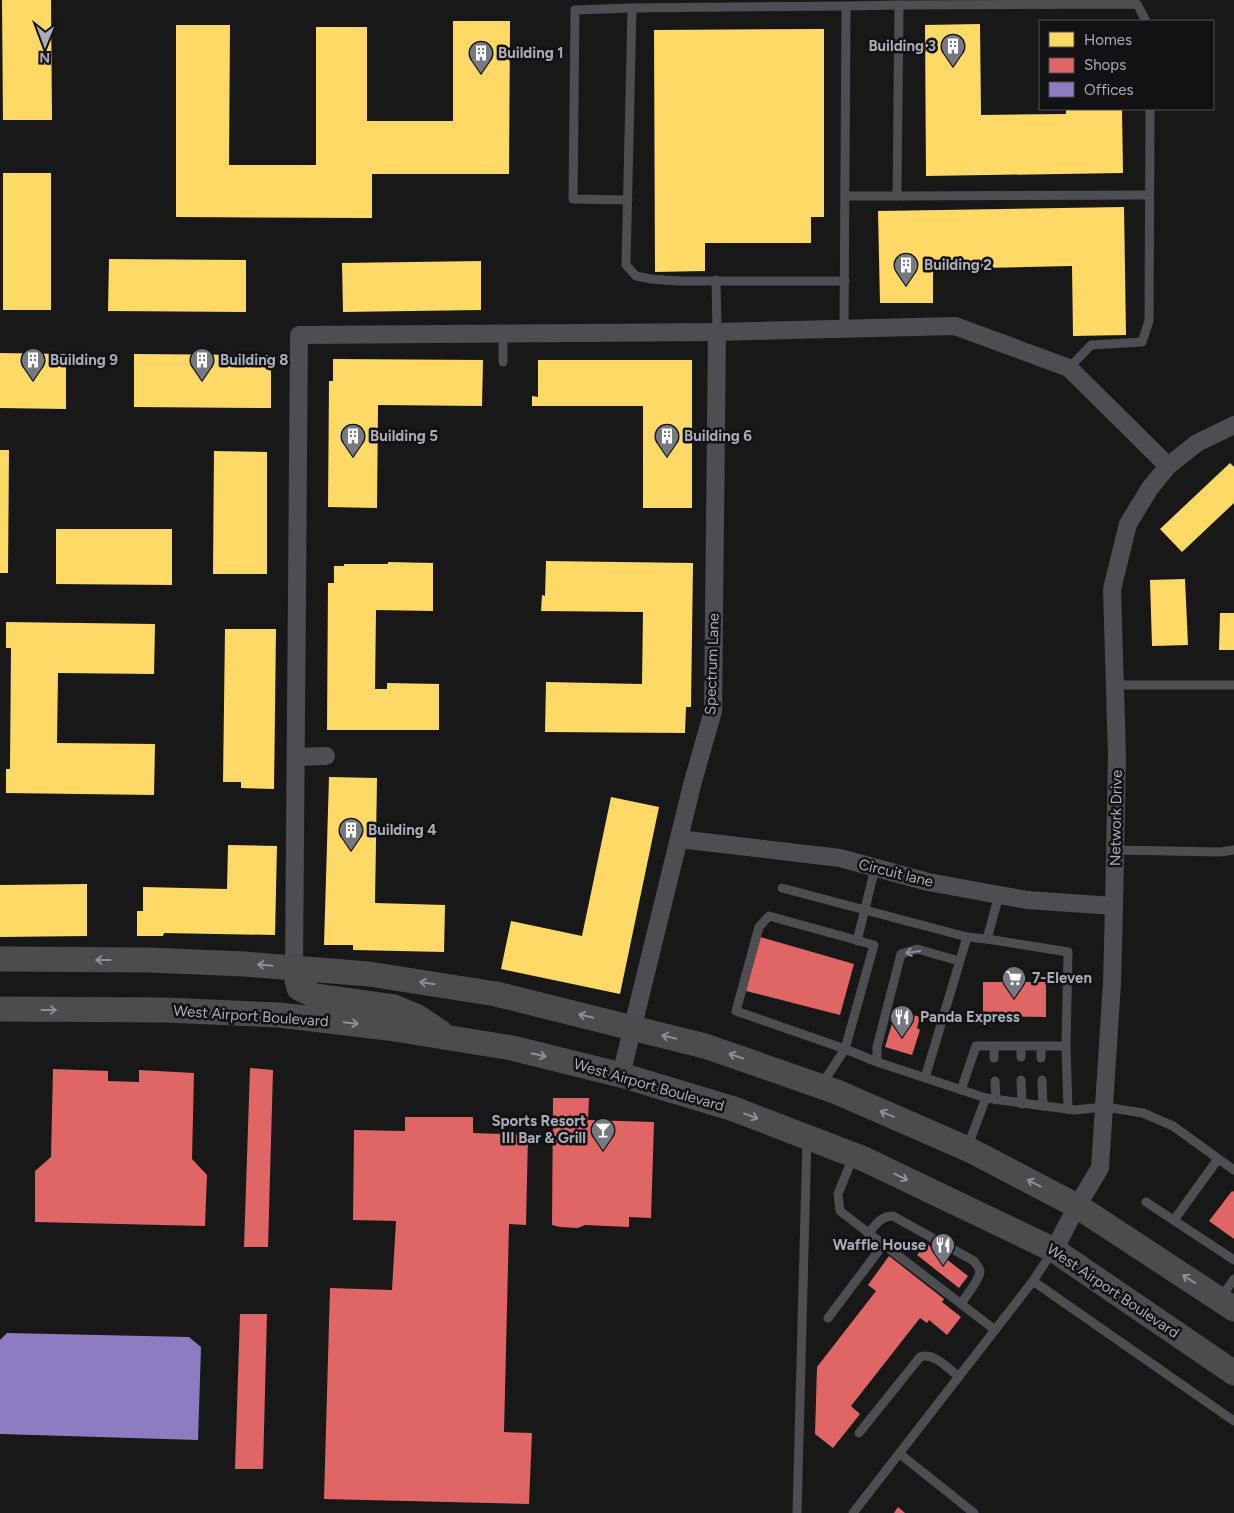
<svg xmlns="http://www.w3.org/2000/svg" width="1234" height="1513" font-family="Figtree,sans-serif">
	<rect width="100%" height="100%" fill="#181818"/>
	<g fill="#ffd966">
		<polygon points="2,0 51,0 52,120 3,120"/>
		<polygon points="453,21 510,21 509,174 372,174 372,218 176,217 176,25 230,25 229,165 316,165 316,27 367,27 367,121 453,121"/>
		<polygon points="980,24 981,115 1066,114 1066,109 1122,109 1123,173 926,176 925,25"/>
		<polygon points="824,29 824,217 811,217 811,243 705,243 705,271 655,272 654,30"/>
		<rect x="3" y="173" width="48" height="137"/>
		<polygon points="1124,207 1126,335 1073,336 1072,266 933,269 933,303 880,303 878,211"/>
		<polygon points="109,259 246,260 246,312 108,311"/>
		<polygon points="481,261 481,310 343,312 342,263"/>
		<polygon points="0,353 66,354 66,409 0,408"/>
		<polygon points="134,354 271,355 271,408 134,407"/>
		<polygon points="333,359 483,360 482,406 378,405 377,508 328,507 329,381 333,381"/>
		<polygon points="538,360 692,360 692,508 643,508 643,406 532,406 532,396 538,397"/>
		<polygon points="0,450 9,450 8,573 0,573"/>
		<polygon points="214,451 267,452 267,574 213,574"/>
		<polygon points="1230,463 1234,467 1234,503 1182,552 1160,529"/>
		<polygon points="56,529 172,529 172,585 56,584"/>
		<polygon points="546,561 693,563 691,707 686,707 685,733 545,732 546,682 642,684 643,612 541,611 542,595 545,596"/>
		<polygon points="388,562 433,563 433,611 376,610 375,689 387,689 387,683 439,684 439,730 327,730 328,583 334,583 334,566 344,566 344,564 388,564"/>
		<polygon points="1185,579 1188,645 1152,646 1150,580"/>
		<polygon points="1220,613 1234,613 1234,650 1219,650"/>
		<polygon points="6,622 155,624 154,674 58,673 57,743 155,744 154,795 6,793 6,769 10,769 11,648 6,648"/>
		<polygon points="225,629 276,629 274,789 241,788 241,782 223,782"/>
		<polygon points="329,777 377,778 375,903 445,905 444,952 353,950 353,945 324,945"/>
		<polygon points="611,797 659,807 620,994 501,969 511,921 582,936"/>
		<polygon points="228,845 277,846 275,935 164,933 163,936 137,936 137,911 143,911 143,887 227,889"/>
		<polygon points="87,884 87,936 0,937 0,885"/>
	</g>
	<g fill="#e06666">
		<polygon points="760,937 854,964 840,1015 746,991"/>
		<polygon points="983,982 1046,982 1046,1017 983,1016"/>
		<polygon points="896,1010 920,1017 917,1028 920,1030 912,1055 885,1047"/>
		<polygon points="250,1068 273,1070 268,1247 244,1247"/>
		<polygon points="53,1069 108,1071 108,1081 139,1082 139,1070 194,1073 192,1159 207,1175 205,1226 35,1222 35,1171 51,1157"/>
		<polygon points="553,1098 589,1098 588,1120 654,1122 651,1218 629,1217 629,1227 585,1225 578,1228 560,1227 552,1225"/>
		<polygon points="405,1117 473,1117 473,1133 528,1135 526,1225 509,1224 504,1432 532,1433 529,1504 324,1499 330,1288 392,1290 396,1221 353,1220 354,1130 405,1131"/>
		<polygon points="1232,1191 1234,1192 1234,1239 1209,1221"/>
		<polygon points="927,1244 968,1276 959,1288 917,1255"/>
		<polygon points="889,1256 944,1299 942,1302 961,1317 947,1335 929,1320 927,1323 920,1318 851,1406 860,1414 833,1448 815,1434 817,1367 876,1291 868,1285"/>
		<polygon points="240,1314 267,1314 263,1469 235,1469"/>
		<polygon points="898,1507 905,1513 894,1513"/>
	</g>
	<polygon fill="#8e7cc3" points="7,1333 189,1337 201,1347 198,1440 0,1434 0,1340"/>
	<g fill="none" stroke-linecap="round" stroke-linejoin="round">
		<g stroke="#4d4e51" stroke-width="9">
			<polyline points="1146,21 1137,4 899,5 897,196 1149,195"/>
			<polyline points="845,196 897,196"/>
			<polyline points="628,200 573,199 575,10 632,8"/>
			<polyline points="716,280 717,332"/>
			<polyline points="845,281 679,281 651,279 636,276 626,265 632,8 846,6"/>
			<polyline points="844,329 846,6 899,5"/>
			<polyline points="503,362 503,333"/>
			<polyline points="1069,368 1091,345 1142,342 1149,321 1150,109"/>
			<polyline points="1115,685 1234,685"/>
			<polyline points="1115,850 1220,852 1234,850"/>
			<polyline points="782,888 967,937"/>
			<polyline points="987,939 1068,952 1066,1046 1068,1109"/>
			<polyline points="857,941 875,868"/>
			<polyline points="994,1046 994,1058"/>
			<polyline points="1041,1046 1041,1058"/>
			<polyline points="1021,1057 1021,1046"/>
			<polyline points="877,1062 877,1047 901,954 917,949 959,961"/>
			<polyline points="925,1078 967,937 987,939 999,895"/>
			<polyline points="1021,1080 1022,1104"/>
			<polyline points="1042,1080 1043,1106"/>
			<polyline points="995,1081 996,1100"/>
			<polyline points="822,1084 845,1049 874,945 769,916 759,927 736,1011 845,1049 877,1062 986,1098 1074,1110 1105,1107 1143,1113 1173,1126 1234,1170"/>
			<polyline points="961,1090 976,1046 1066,1046"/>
			<polyline points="967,1148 986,1098"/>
			<polyline points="853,1157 838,1194 840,1211 995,1330"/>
			<polyline points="1146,1202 1234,1260"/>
			<polyline points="1174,1220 1218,1159"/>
			<path d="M868,1234C876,1224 881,1216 893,1216L974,1261C976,1264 979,1267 980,1271C980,1279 965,1297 961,1304"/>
			<polyline points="1033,1281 1234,1421"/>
			<polyline points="1220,1299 1234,1279"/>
			<polyline points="828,1318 883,1245"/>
			<path d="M859,1433L920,1357C934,1352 949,1369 959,1377"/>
			<polyline points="900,1454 974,1513"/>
			<polyline points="797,1513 807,1138"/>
			<polyline points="853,1513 1033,1281 1052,1252"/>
		</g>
		<g stroke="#4d4e51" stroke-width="18">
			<polyline points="297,757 326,756"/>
			<polyline points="679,839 840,858 928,882 1027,900 1114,906"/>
			<polyline points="294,968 299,335 717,332 955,326 1069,368 1168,466"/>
			<polyline points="621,1075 692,785 713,711 717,332"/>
			<polyline points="1054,1250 1077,1206 1100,1168 1112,983 1114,906 1117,756 1112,589 1128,524 1150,488 1168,466 1197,443 1234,425"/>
		</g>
		<g stroke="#4c4c4f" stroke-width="25">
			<polyline points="0,959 149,960 244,964 369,974 496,994 705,1046 837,1092 970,1150 1077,1206 1234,1309"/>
			<polyline points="294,968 299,988 315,996 394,1007 416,1016 440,1032"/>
			<polyline points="0,1009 165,1010 279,1015 388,1028 512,1048 621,1075 734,1109 864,1159 1054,1250 1234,1373"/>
		</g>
	</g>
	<defs><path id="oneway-shaft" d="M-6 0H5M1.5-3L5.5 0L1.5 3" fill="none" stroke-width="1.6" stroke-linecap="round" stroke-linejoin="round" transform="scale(1.25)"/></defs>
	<use stroke="#8e9099" href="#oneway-shaft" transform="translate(913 952) rotate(172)"/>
	<g stroke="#8e9098">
		<use href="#oneway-shaft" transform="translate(103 960) rotate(-180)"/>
		<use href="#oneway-shaft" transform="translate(265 965) rotate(-175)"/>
		<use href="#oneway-shaft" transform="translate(427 983) rotate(-171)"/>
		<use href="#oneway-shaft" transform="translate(49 1010)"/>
		<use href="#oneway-shaft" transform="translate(586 1016) rotate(-166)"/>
		<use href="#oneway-shaft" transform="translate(351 1023) rotate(6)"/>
		<use href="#oneway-shaft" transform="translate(669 1037) rotate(-166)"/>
		<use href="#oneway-shaft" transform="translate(539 1055) rotate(14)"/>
		<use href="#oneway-shaft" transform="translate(736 1056) rotate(-161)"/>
		<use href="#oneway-shaft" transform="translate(887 1114) rotate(-157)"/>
		<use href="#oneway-shaft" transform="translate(751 1116) rotate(21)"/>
		<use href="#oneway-shaft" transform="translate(901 1177) rotate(26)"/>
		<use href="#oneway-shaft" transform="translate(1034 1183) rotate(-152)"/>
		<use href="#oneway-shaft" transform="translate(1189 1279) rotate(-147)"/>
	</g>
	<defs>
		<g id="building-pin" transform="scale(1.25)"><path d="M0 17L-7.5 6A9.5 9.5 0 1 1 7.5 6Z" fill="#777980" stroke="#121214"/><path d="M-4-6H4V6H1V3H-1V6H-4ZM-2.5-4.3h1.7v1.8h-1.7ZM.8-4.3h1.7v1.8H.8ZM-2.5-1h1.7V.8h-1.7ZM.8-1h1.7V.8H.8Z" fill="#fff"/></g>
		<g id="supermarket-pin" transform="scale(1.25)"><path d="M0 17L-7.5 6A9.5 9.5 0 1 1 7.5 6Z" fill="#777980" stroke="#121214"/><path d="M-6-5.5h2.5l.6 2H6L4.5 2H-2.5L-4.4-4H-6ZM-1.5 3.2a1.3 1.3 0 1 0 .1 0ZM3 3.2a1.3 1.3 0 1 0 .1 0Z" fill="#fff"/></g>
		<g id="restaurant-pin" transform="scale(1.25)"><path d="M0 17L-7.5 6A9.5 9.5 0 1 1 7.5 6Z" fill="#777980" stroke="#121214"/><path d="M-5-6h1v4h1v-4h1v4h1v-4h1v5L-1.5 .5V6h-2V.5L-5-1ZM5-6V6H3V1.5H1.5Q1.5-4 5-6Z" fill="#fff"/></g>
		<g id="bar-pin" transform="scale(1.25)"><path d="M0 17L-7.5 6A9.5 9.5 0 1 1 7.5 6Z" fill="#777980" stroke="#121214"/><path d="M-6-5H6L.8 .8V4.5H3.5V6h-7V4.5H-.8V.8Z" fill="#fff"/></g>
	</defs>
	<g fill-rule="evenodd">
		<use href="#building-pin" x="953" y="46"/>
		<use href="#building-pin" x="481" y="53"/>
		<use href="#building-pin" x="906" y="265"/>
		<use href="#building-pin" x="33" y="360"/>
		<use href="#building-pin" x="202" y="360"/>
		<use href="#building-pin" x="353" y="436"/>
		<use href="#building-pin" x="667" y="436"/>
		<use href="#building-pin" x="351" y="830"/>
		<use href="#supermarket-pin" x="1014" y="978"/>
		<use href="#restaurant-pin" x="902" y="1017"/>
		<use href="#bar-pin" x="603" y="1130"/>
		<use href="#restaurant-pin" x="943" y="1245"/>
	</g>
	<g text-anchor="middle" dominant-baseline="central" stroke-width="5" stroke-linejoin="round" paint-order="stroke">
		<g font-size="15" font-weight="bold" fill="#aaadb8" stroke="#121214" text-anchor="start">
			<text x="936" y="46" text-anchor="end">Building 3</text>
			<text x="498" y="53">Building 1</text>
			<text x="924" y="265">Building 2</text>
			<text x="50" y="360">Building 9</text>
			<text x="220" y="360">Building 8</text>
			<text x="370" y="436">Building 5</text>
			<text x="684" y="436">Building 6</text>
			<text x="368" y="830">Building 4</text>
			<text x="1032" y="978">7-Eleven</text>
			<text x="920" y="1017">Panda Express</text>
			<text x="586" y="1121" text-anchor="end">Sports Resort<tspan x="586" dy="17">III Bar &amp; Grill</tspan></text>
			<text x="926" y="1245" text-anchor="end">Waffle House</text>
		</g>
		<g font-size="15" fill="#aaadb8" stroke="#121214">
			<text transform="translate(712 664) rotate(-88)">Spectrum Lane</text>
			<text transform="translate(1116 818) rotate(-89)">Network Drive</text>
			<text transform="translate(896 873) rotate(14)">Circuit lane</text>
			<text transform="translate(251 1016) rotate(4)">West Airport Boulevard</text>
			<text transform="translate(649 1085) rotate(16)">West Airport Boulevard</text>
			<text transform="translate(1113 1291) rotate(34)">West Airport Boulevard</text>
		</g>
	</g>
	<rect x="1039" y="20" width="175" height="90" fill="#121214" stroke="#4f5056"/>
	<rect x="1049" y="32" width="25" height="15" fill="#ffd966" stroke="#4f5056"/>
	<text x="1084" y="45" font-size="15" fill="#aaadb8">Homes</text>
	<rect x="1049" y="58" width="25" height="15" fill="#e06666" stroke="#4f5056"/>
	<text x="1084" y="70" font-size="15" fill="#aaadb8">Shops</text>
	<rect x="1049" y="82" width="25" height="15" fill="#8e7cc3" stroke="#4f5056"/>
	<text x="1084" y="95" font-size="15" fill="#aaadb8">Offices</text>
	<g transform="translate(45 45) rotate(181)" stroke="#121214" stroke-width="4" paint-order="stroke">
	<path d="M0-4L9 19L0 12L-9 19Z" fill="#aaadb8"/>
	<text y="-8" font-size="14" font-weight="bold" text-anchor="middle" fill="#aaadb8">N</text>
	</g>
</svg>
